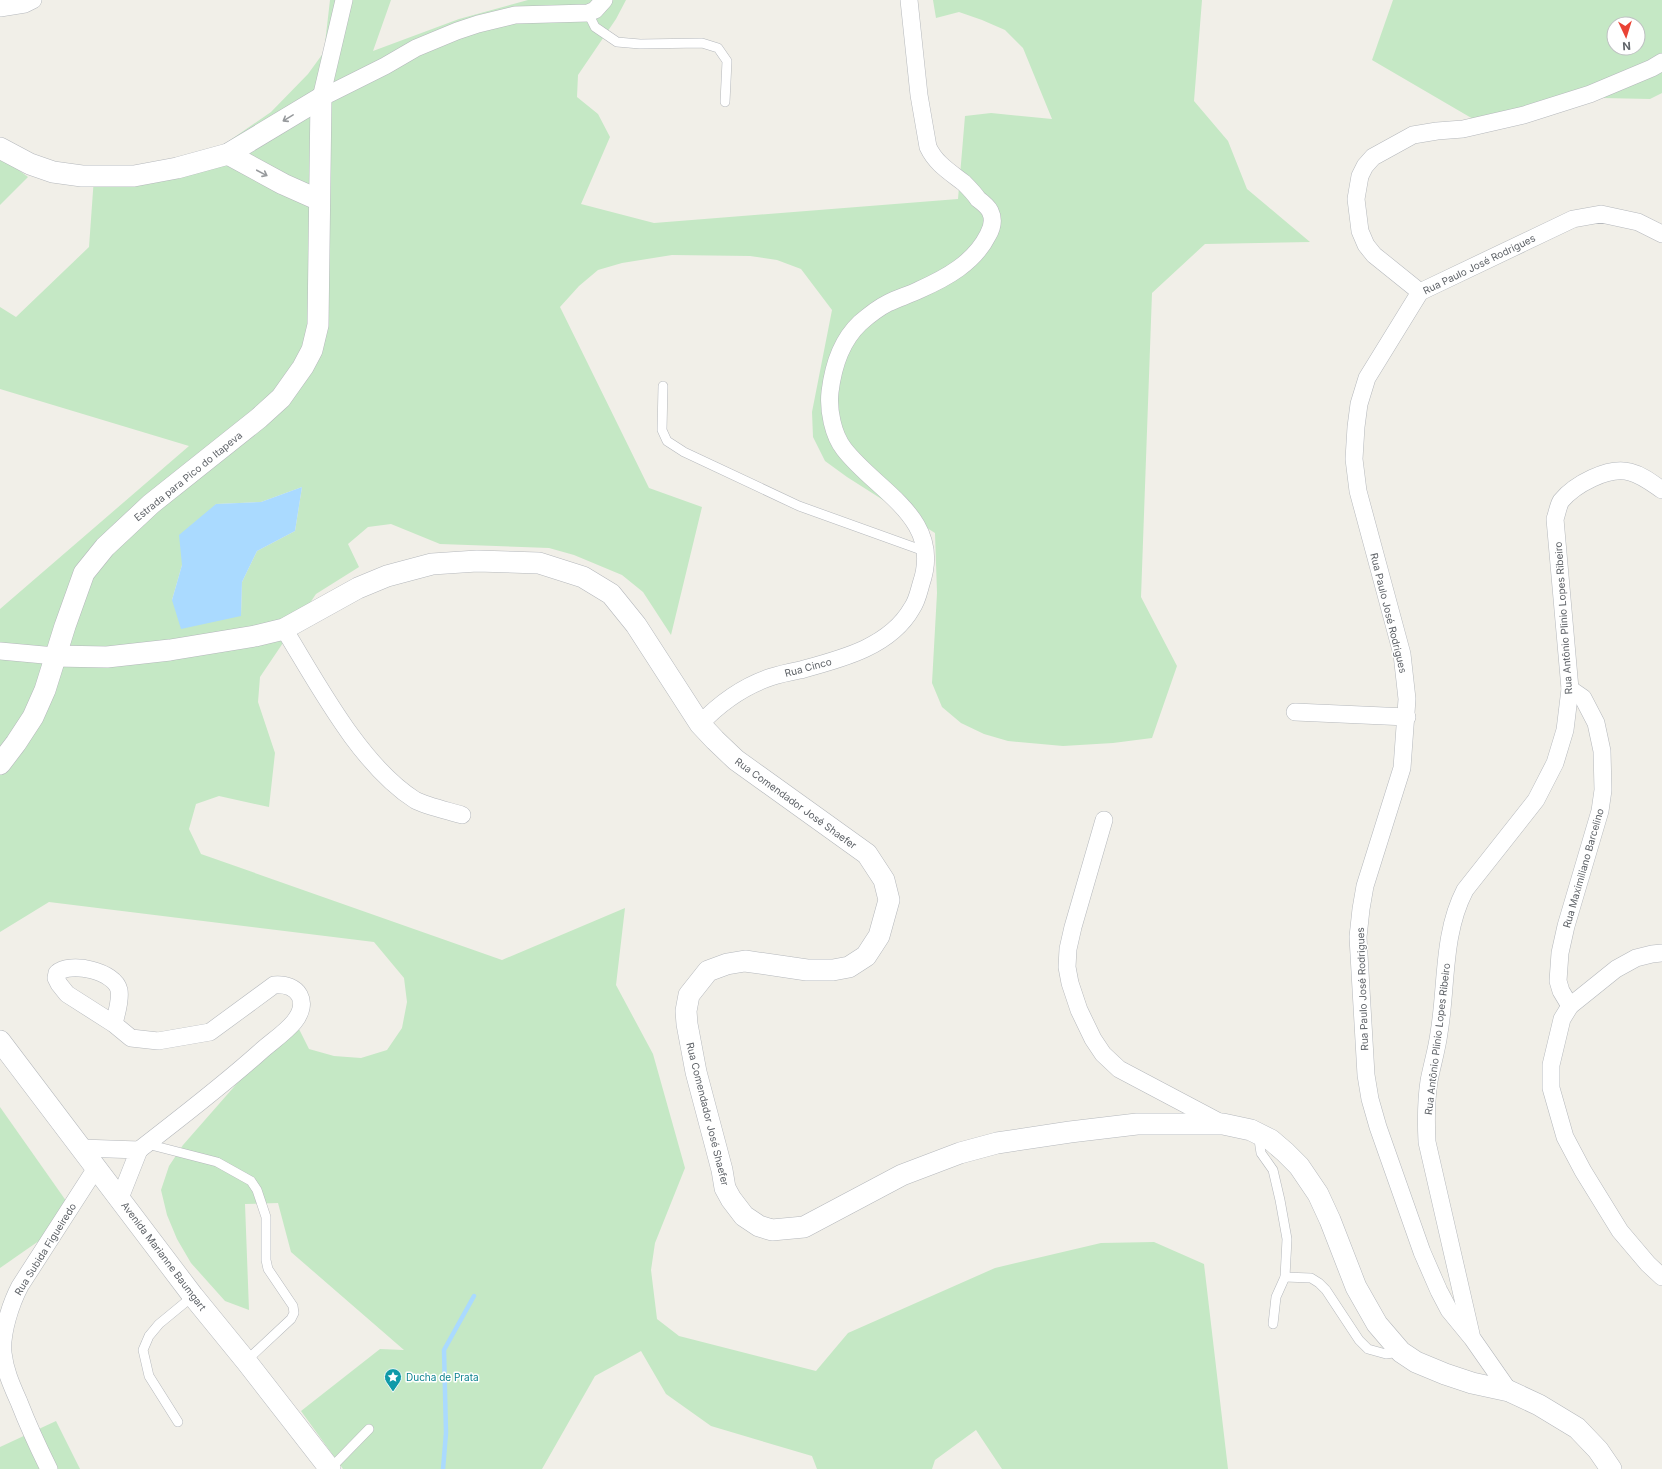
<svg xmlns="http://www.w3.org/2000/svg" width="1662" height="1469" font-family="Inter,sans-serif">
	<rect width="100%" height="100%" fill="#f1efe8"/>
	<g fill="#c5e8c5" fill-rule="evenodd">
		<path d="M330,0H391L373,51L459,19L528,0H626L616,19L578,75L577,97L598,114L610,137L581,204L654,223L958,199L965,116L991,113L1052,119L1023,48L1005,30L982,20L959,12L936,18L933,0H1202L1194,101L1228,141L1247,189L1310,242L1205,244L1152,293L1141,597L1177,666L1152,738L1113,743L1063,746L1008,741L984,734L961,723L942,707L932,683L937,593L935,533L847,477L825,461L813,437L812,412L832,310L801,269L777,260L750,256L672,255L622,263L598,270L579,286L560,307L649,488L702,507L671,635L643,592L622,575L574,555L549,548L440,544L391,524L368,527L348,544L359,567L316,594L260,677L258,702L275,753L269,807L219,796L196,804L189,829L201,854L502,960L625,908L616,985L653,1054L685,1168L655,1243L651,1270L657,1319L679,1336L816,1371L848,1333L995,1268L1101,1243L1154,1242L1204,1264L1228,1469H1002L976,1430L935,1460L932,1469H817L812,1456L711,1426L666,1394L641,1351L595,1376L542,1469H343L301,1411L380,1349L404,1350L291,1252L278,1203L245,1204L249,1310L225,1301L191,1263L177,1239L167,1215L161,1190L169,1166L183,1145L240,1080L297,1025L309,1049L334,1056L361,1058L387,1050L402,1028L407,1002L404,978L374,942L49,902L0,932V609L189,446L0,389V307L16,317L89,247L94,177L202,154L226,143L271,112L308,74L324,52ZM302,487L295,531L257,551L242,582L241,616L172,600L182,565L216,504L261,502Z"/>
		<path d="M1393,0H1662V93L1650,99L1602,98L1480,123L1372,60ZM1614,24H1638V48H1614Z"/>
		<polygon points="0,156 28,177 0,205"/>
		<polygon points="0,1107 76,1215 0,1268"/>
		<polygon points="56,1421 80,1469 0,1469 0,1447"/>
	</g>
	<polygon fill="#aadaff" points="302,487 295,531 257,551 242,582 241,616 181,629 172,600 182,565 179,535 216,504 261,502"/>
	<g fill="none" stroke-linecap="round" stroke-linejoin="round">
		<polyline stroke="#aadaff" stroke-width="4.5" points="443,1469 446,1433 444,1350 474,1296"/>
		<g stroke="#b5b8bc" stroke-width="10">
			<g id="service">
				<polyline points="588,13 595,27 617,42 640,44 702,43 718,48 727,61 725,102"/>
				<polyline points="663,386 662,430 667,441 684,452 799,506 927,552"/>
				<polyline points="1258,1133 1261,1153 1273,1170 1280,1200 1287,1239 1285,1277 1276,1297 1273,1324"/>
				<polyline points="147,1144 217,1162 251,1181 257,1190 266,1217 266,1260 268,1269 293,1306 294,1313 291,1319 246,1361"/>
				<polyline points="1285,1277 1311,1278 1319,1283 1326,1290 1359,1340 1368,1349 1386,1354 1400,1352"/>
				<polyline points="178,1422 149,1376 143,1350 149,1336 159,1324 193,1296"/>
				<polyline points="330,1469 369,1429"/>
			</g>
		</g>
		<g stroke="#b5b8bc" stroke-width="18">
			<g id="minor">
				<polyline points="0,8 25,4 33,0"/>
				<polyline points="321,98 385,66 416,48 457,31 478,24 515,15 588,13 595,10 604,0"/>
				<polyline points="321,98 344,0"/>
				<polyline points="1420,292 1374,255 1366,245 1360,231 1356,199 1360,176 1365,166 1373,157 1413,135 1437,131 1463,129 1524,115 1590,94 1652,68 1662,62"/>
				<path d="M284,629C318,684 360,765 415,800C426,806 449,811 462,815"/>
				<polyline points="0,651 55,656"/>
				<polyline points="1570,689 1583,698 1596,723 1602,751 1603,790 1600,811 1566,926 1560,953 1558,981 1561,991 1570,1006"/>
				<polyline points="1295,712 1407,717"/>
				<path d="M700,724C719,704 744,686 771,677C780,674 790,672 800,670C841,659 890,647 912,608C917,601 919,591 921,584C944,518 877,492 844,449C833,435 828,410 830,392C833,367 841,341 860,323C868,316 878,308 888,303C898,298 909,295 919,290C946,278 974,263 988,235C992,228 994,219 990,211C988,207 982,202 978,199C974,193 969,188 964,183C950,172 936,164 928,147L919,95L909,0"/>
				<polyline points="1104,820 1073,927 1068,949 1067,967 1070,983 1079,1010 1093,1039 1103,1054 1119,1069 1223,1124"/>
				<polyline points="1662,953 1652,954 1636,958 1616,969 1570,1006 1562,1019 1551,1065 1551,1088 1565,1137 1583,1171 1620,1231 1648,1264 1662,1277"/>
				<path d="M114,1024C116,1014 121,1001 119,990C115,971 70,961 57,973L56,978L59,984L67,994L114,1024L131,1038L158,1041L210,1032L274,985C299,983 310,1002 294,1022C285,1033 271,1042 260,1052C221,1087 180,1118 139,1150"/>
				<polyline points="81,1148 139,1150 120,1198"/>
				<path d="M1471,1334L1427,1142C1426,1122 1426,1101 1429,1081C1432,1065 1437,1049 1439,1033C1447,986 1442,934 1465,890L1536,800L1555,763L1565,730L1570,689L1555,519C1557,514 1558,506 1561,501C1574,485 1608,466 1630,472C1642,475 1652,483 1662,490"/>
				<polyline points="1509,1391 1472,1338 1449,1310 1439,1291 1422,1252 1378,1127 1370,1099 1366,1075 1358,937 1361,909 1365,886 1402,768 1407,699 1402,654 1358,491 1354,459 1356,427 1359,404 1367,378 1420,292 1573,219 1601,214 1638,222 1662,234"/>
				<path d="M49,1469C38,1447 28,1425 19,1402C12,1386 5,1371 3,1353C1,1333 11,1303 20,1286L96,1168"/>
			</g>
		</g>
		<g stroke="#b5b8bc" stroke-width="22">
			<g id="tertiary">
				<polyline points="0,148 30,164 53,172 82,176 134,176 177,168 228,154 321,98"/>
				<polyline points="228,154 283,184 319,200"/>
				<polyline points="55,656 107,657 170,650 255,636 284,629 358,588 387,576 432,564 477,561 539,563 583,577 611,594 636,625 700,724 715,740 736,760 867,854 884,880 889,900 879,936 866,956 849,967 833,970 807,970 745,961 727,964 708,971 689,995 686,1011 687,1024 696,1072 722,1170 725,1188 731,1199 744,1216 759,1226 772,1230 804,1227 902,1175 960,1153 997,1143 1070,1132 1137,1124 1223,1124 1251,1130 1271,1140 1285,1152 1299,1166 1318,1194 1330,1220 1356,1287 1377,1324 1401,1352 1416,1362 1445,1374 1472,1383 1509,1391 1539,1405 1577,1428 1598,1450 1611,1469"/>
				<polyline points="0,764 16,743 33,717 45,690 65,626 84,573 105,547 151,504 259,418 281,398 303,367 312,350 318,325 321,98"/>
				<polyline points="0,1041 193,1296 246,1361 330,1469"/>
			</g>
		</g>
		<use href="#service" stroke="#fff" stroke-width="9"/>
		<use href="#minor" stroke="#fff" stroke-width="17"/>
		<use href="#tertiary" stroke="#fff" stroke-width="21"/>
	</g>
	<defs><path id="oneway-shaft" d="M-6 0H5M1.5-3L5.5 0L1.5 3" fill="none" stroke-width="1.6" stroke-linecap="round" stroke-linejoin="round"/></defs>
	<g stroke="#979a9d">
		<use href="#oneway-shaft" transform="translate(288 118) rotate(149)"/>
		<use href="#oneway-shaft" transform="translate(262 173) rotate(28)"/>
	</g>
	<defs>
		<g id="sight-pin" transform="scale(0.9)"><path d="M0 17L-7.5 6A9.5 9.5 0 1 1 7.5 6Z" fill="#0f9aa8" stroke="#fff"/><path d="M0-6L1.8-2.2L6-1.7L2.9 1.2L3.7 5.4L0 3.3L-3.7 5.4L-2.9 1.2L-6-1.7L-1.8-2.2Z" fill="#fff"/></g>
	</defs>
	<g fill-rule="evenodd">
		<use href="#sight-pin" x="393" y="1377"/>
	</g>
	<g text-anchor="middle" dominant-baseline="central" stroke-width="3" stroke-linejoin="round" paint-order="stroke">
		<g font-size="10" fill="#5f6368" stroke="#fff">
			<text transform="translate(1479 264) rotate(-26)">Rua Paulo José Rodrigues</text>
			<text transform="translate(188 476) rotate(-39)">Estrada para Pico do Itapeva</text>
			<text transform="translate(1389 613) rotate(76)">Rua Paulo José Rodrigues</text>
			<text transform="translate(1563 618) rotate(-94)">Rua Antônio Plinio Lopes Ribeiro</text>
			<text transform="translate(808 667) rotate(-15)">Rua Cinco</text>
			<text transform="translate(796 803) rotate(36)">Rua Comendador José Shaefer</text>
			<text transform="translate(1583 868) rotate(-74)">Rua Maximiliano Barcelino</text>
			<text transform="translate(1362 989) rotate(-92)">Rua Paulo José Rodrigues</text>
			<text transform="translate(1437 1039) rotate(-83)">Rua Antônio Plinio Lopes Ribeiro</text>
			<text transform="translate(708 1114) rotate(76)">Rua Comendador José Shaefer</text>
			<text transform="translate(45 1249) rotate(-58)">Rua Subida Figueiredo</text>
			<text transform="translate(164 1256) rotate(53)">Avenida Marianne Baumgart</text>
		</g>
		<g font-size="10" fill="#0d838f" stroke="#fff" text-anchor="start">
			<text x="406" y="1377">Ducha de Prata</text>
		</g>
	</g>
	<g transform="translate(1626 36) rotate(176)"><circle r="19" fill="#ffffff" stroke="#bfc1c3"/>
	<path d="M0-3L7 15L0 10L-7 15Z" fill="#ea4335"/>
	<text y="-6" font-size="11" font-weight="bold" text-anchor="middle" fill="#5f6368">N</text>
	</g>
</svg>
